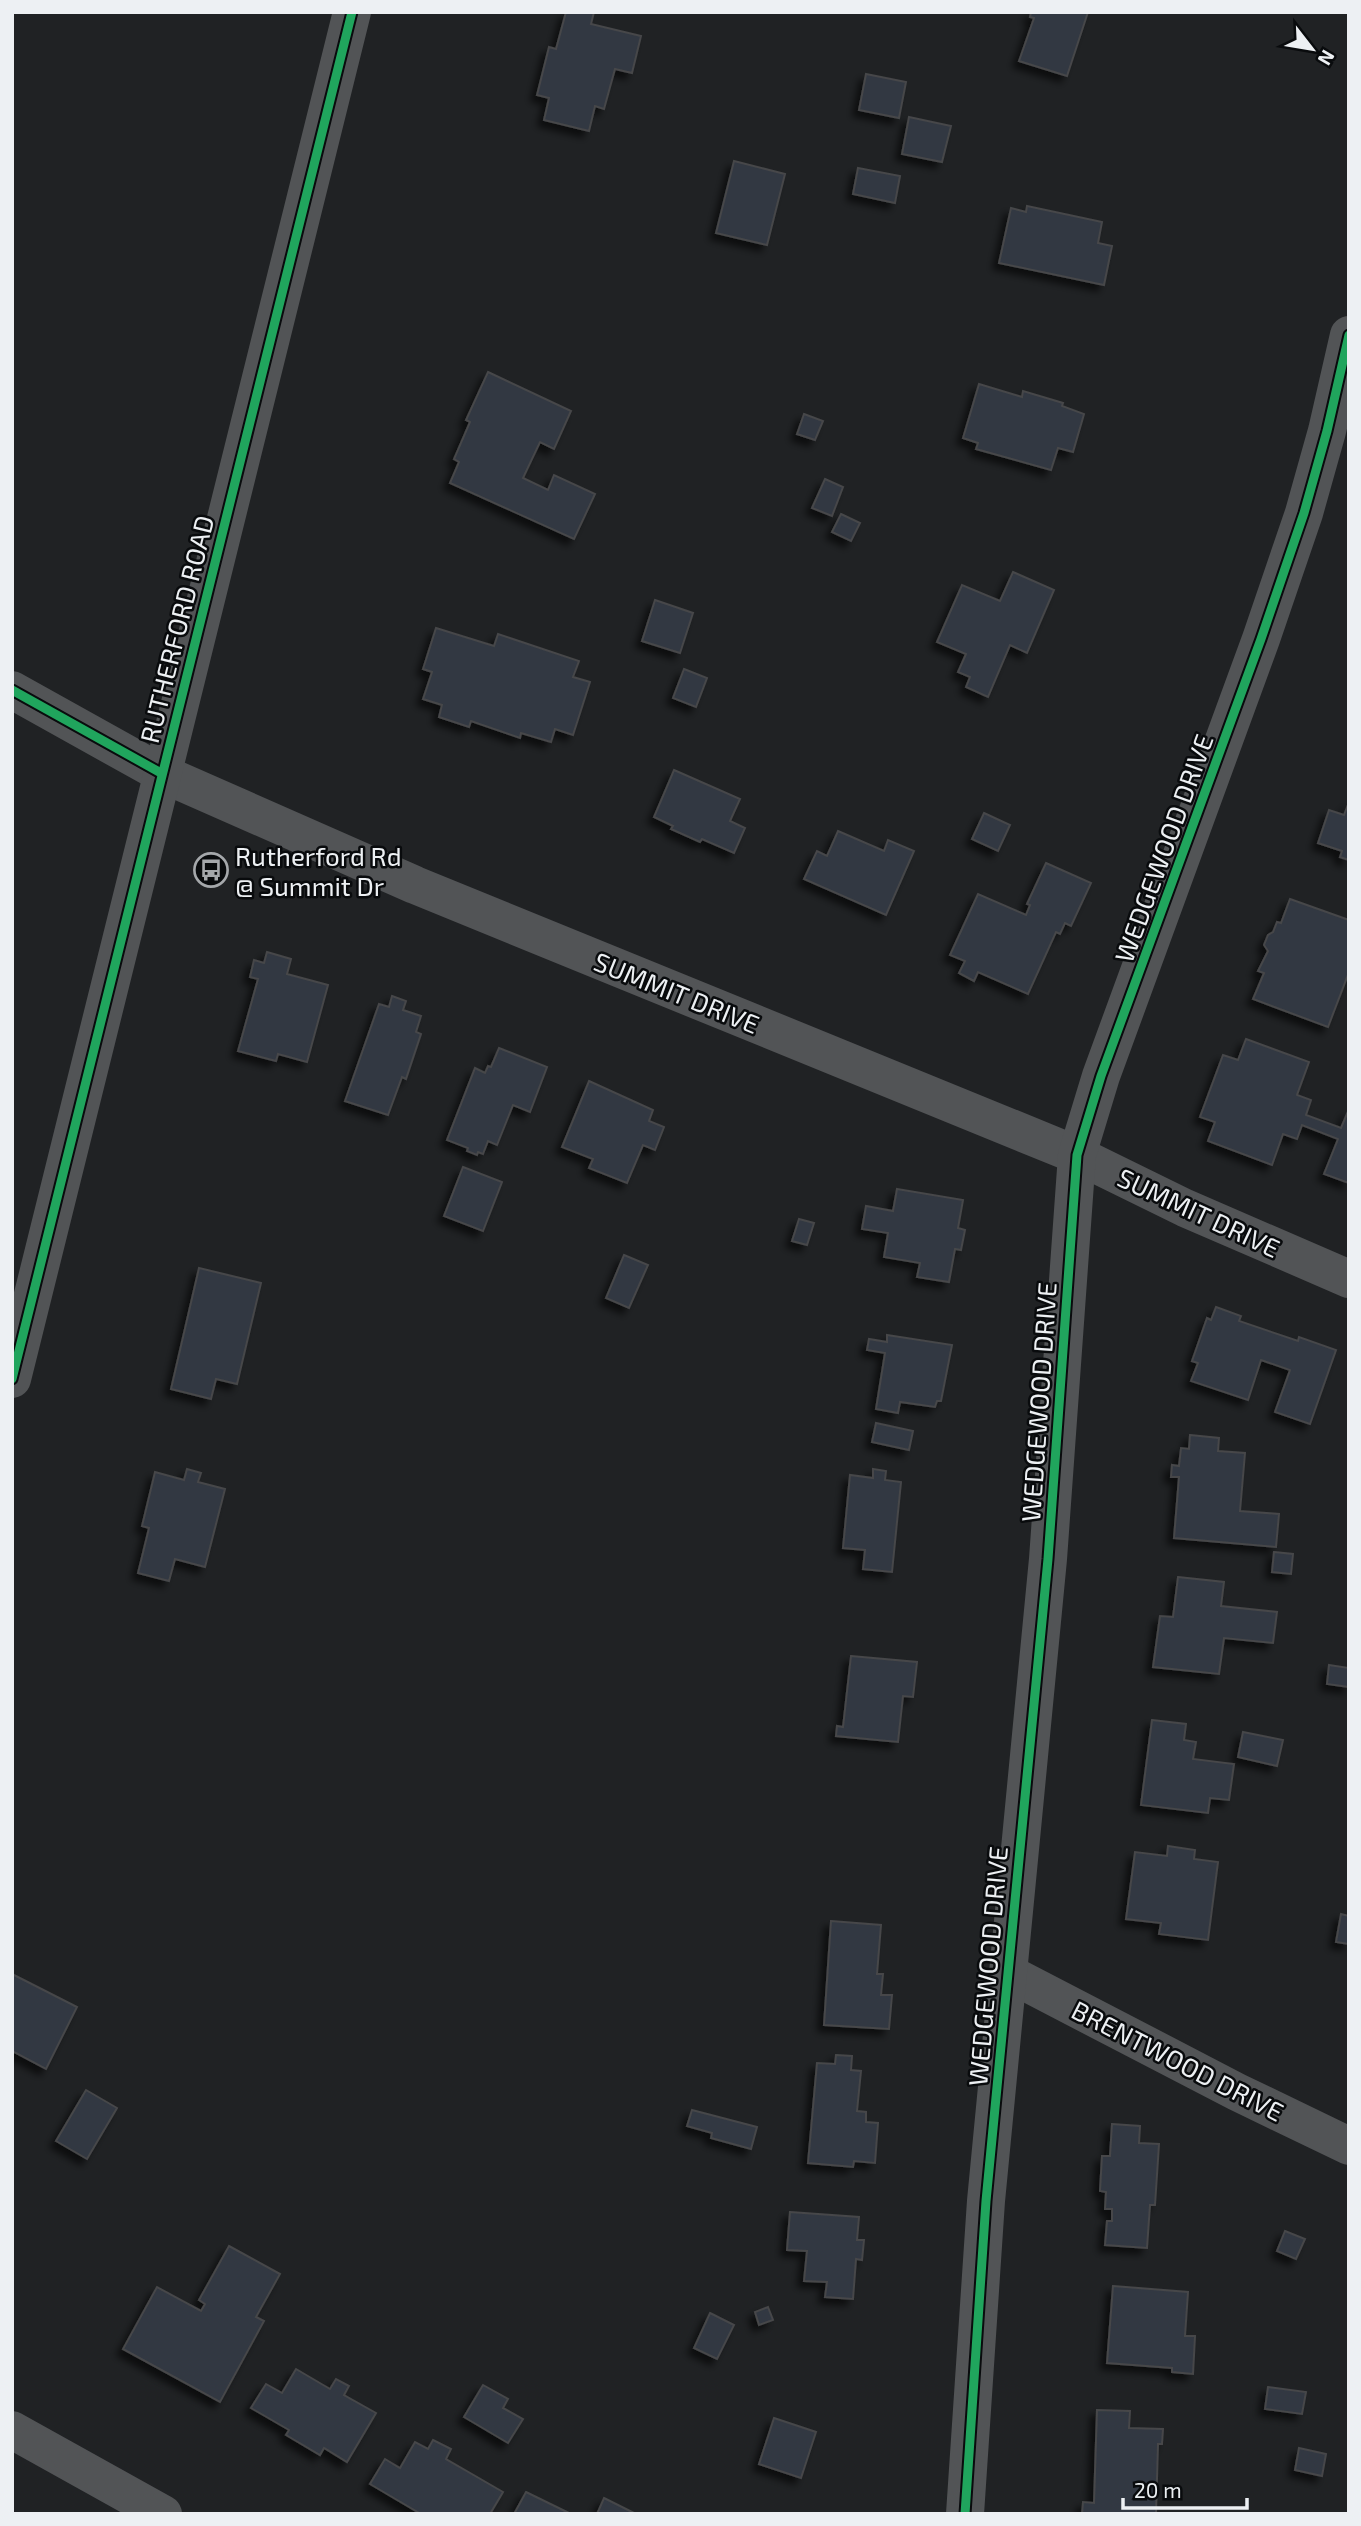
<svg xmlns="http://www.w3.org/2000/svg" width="1361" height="2526" font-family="'Exo 2',sans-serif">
	<defs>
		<filter id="shadow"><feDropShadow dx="-6" dy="6" stdDeviation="3.5" flood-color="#0009"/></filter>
	</defs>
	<rect width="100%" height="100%" fill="#202224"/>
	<g fill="#323842" stroke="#464749" stroke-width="2" filter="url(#shadow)">
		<polygon points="566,12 594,12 591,24 641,36 632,73 615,69 604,109 595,106 589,131 544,120 549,98 537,95 549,47 556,49"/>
		<polygon points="1031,12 1088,12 1067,76 1019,61 1034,18 1030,17"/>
		<polygon points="866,74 906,82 899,118 859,110"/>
		<polygon points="909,117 951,126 942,162 902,154"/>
		<polygon points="734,161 785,174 767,245 716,233"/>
		<polygon points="858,168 900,176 895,203 853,194"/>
		<polygon points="1027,206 1102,222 1098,243 1112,246 1104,285 999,263 1011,208 1026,212"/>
		<polygon points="488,372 571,411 554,449 540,442 523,478 548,490 554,475 595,494 574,539 450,483 459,462 454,459 470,422 466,420"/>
		<polygon points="979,384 1022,397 1023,391 1063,403 1062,406 1084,414 1073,452 1058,448 1051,470 976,449 978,443 963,438"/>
		<polygon points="804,414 823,421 815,440 797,434"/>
		<polygon points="825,479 843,487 832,516 812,508"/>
		<polygon points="841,514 860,523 851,541 832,532"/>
		<polygon points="1013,572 1054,590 1027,653 1010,645 988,697 966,687 970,677 958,672 966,654 937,642 962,585 1000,601"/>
		<polygon points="655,600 693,613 680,653 642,641"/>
		<polygon points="436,628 494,646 498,634 579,661 573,677 590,682 573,735 555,729 551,742 521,733 520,738 471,721 469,727 439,717 442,705 423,699 432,672 423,669"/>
		<polygon points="684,669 707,678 696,707 673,698"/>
		<polygon points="674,770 740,799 730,821 745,828 734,853 702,839 700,842 671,829 673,826 654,817"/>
		<polygon points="1349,802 1349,860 1340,857 1342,851 1318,843 1329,810 1344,815"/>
		<polygon points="984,813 1010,825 998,851 972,839"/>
		<polygon points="838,831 884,851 888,840 914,851 886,915 804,879 817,851 827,856"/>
		<polygon points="1046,863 1091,883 1071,926 1065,923 1060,934 1056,932 1028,994 978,972 974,981 959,973 965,961 950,955 978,894 1026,915 1030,905 1027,904"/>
		<polygon points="1290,899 1349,920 1349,972 1328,1027 1253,999 1264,973 1258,971 1268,951 1264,945 1268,935 1273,932 1277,922 1281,923"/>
		<polygon points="267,952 291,959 287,974 328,985 307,1062 278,1054 276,1061 238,1051 258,979 250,977 254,960 264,963"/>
		<polygon points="392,996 406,1001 403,1010 421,1016 416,1032 421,1034 406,1079 402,1077 388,1115 345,1101 379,1004 389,1007"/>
		<polygon points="1246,1039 1309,1062 1297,1095 1311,1100 1306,1115 1341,1128 1349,1109 1349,1183 1324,1174 1338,1139 1302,1125 1297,1139 1283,1134 1272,1165 1208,1141 1215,1122 1200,1117 1223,1055 1238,1060"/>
		<polygon points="499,1048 547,1067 530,1112 513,1105 497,1145 488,1141 483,1154 478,1152 477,1155 467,1151 468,1148 447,1140 475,1068 485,1073 488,1066 491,1067"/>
		<polygon points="589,1081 653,1110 649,1121 664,1127 655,1150 643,1145 627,1183 589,1168 593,1159 562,1147"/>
		<polygon points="463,1167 502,1182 483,1231 444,1216"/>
		<polygon points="897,1189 963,1200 958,1228 965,1230 961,1250 955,1249 949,1282 917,1277 920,1263 884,1257 888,1233 862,1229 866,1206 893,1211"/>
		<polygon points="799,1219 814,1223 807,1245 792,1241"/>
		<polygon points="624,1255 648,1265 629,1308 606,1298"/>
		<polygon points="199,1268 261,1283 237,1384 216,1379 211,1399 171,1389"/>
		<polygon points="1216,1307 1241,1316 1239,1321 1298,1341 1299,1337 1336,1350 1310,1424 1275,1412 1290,1370 1261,1360 1248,1400 1191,1381 1198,1363 1192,1361 1207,1318 1211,1320"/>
		<polygon points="887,1335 952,1345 941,1401 937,1401 935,1407 900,1402 898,1413 876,1409 885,1353 867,1350 869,1339 887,1342"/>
		<polygon points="876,1423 913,1431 909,1450 872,1442"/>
		<polygon points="1190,1435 1219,1438 1218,1451 1245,1453 1240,1511 1279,1514 1276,1547 1174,1538 1179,1477 1171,1477 1172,1465 1179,1466 1181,1448 1189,1449"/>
		<polygon points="187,1469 201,1473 198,1482 225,1489 205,1567 175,1559 169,1581 138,1573 149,1528 142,1526 155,1472 184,1480"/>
		<polygon points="873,1469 886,1471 885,1480 901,1482 892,1572 863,1569 865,1550 843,1548 850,1475 873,1478"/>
		<polygon points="1274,1552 1293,1554 1291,1574 1272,1572"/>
		<polygon points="1178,1577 1224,1582 1221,1606 1277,1612 1273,1643 1224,1638 1219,1674 1153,1667 1160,1616 1173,1617"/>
		<polygon points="851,1656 917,1662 913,1697 903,1696 898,1742 836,1736 837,1726 843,1727"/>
		<polygon points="1329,1665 1349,1668 1349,1687 1327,1684"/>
		<polygon points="1152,1720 1186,1724 1184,1740 1196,1742 1193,1759 1234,1764 1229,1800 1210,1798 1208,1813 1141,1805"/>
		<polygon points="1243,1732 1283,1740 1277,1766 1238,1757"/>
		<polygon points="1168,1846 1195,1850 1194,1859 1218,1862 1208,1940 1159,1934 1161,1923 1126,1919 1135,1852 1167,1856"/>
		<polygon points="1341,1914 1349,1916 1349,1944 1336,1942"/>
		<polygon points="831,1921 881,1925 877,1974 883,1974 881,1995 892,1995 889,2029 824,2025"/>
		<polygon points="12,1974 77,2007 46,2069 12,2051"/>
		<polygon points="836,2055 852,2056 851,2070 861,2071 857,2111 866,2112 866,2122 878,2123 875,2163 854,2161 853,2167 808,2163 817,2063 835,2064"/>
		<polygon points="86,2090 117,2108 87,2159 56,2141"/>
		<polygon points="692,2110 757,2127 751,2149 711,2138 712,2133 687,2126"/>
		<polygon points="1112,2124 1140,2126 1139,2143 1159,2144 1155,2205 1150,2205 1147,2248 1105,2245 1107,2221 1112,2221 1112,2209 1105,2209 1106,2192 1100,2191 1102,2156 1110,2156"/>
		<polygon points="790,2212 859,2217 857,2240 864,2240 862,2260 856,2259 853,2299 825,2297 827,2282 804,2281 807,2251 787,2250"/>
		<polygon points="1285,2231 1305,2239 1296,2259 1277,2251"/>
		<polygon points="229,2246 280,2274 256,2317 264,2321 220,2402 123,2349 157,2287 201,2311 205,2304 199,2300"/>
		<polygon points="1113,2286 1188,2292 1185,2336 1195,2336 1193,2374 1172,2372 1172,2368 1107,2363"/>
		<polygon points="768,2307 773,2320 759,2325 755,2312"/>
		<polygon points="710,2313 734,2325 717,2359 694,2348"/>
		<polygon points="296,2369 330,2389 336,2379 349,2386 344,2395 376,2413 347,2462 324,2448 320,2455 286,2435 289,2430 251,2408 266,2384 282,2393"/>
		<polygon points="483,2385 508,2399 503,2408 523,2419 508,2443 464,2417"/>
		<polygon points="1268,2387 1306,2392 1302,2414 1265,2409"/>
		<polygon points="1097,2410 1130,2411 1129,2428 1163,2429 1162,2444 1158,2444 1156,2514 1082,2514 1083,2502 1094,2503"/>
		<polygon points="774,2418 816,2432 801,2478 759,2464"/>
		<polygon points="433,2440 451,2449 446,2459 503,2492 490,2514 421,2514 370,2484 385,2459 400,2468 415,2442 428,2449"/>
		<polygon points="1299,2448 1326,2454 1322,2476 1295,2470"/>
		<polygon points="526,2492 571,2514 514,2514"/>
		<polygon points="604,2498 636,2514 597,2514"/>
	</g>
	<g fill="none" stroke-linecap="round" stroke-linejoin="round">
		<g stroke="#525456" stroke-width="38">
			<polyline points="12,690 161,773 415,885 1077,1155 1185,1208 1349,1279"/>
			<polyline points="12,1379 352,12"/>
			<polyline points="1008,1973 1237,2092 1349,2146"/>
			<polyline points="12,2430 163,2514"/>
			<polyline points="965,2514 986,2201 1048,1559 1077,1155 1101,1076 1261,639 1304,513 1327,431 1349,335"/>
		</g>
		<g stroke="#090b0d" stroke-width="13">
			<g id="cycleway">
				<polyline points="12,690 161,773"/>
				<polyline points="12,1379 352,12"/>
				<polyline points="965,2514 986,2201 1048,1559 1077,1155 1101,1076 1261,639 1304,513 1327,431 1349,335"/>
			</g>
		</g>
		<use href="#cycleway" stroke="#20a55d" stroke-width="9"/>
	</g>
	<defs>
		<g id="bus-ring" transform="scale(1.75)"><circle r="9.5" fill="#090b0d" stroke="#a5a8ab" stroke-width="1.5"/><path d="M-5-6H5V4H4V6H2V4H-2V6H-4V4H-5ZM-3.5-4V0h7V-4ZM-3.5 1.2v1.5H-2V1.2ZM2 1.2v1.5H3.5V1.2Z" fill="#a5a8ab"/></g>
	</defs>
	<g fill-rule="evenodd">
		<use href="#bus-ring" x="211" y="870"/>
	</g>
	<g text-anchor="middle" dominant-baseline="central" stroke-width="5" stroke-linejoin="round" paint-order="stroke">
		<g font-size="26" fill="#edf0f3" stroke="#090b0d">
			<text transform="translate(176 629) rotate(-76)">RUTHERFORD ROAD</text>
			<text transform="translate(1163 848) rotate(-70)">WEDGEWOOD DRIVE</text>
			<text transform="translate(677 992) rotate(22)">SUMMIT DRIVE</text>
			<text transform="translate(1199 1212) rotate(25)">SUMMIT DRIVE</text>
			<text transform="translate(1038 1402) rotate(-86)">WEDGEWOOD DRIVE</text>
			<text transform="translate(987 1966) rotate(-85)">WEDGEWOOD DRIVE</text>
			<text transform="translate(1178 2060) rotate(27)">BRENTWOOD DRIVE</text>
		</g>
		<g font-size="26" fill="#edf0f3" stroke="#090b0d" text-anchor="start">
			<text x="235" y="855">Rutherford Rd<tspan x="235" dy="30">@ Summit Dr</tspan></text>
		</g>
	</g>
	<rect width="1361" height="2526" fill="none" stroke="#edf0f3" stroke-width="28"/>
	<g transform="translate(1312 49) rotate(121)" stroke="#090b0d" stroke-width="5" paint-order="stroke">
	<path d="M0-5L12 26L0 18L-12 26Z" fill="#edf0f3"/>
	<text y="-10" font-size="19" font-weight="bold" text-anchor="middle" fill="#edf0f3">N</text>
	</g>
	<path d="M1123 2498v10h124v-10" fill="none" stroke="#edf0f3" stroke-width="3.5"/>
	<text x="1134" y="2498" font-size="21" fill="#edf0f3" stroke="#090b0d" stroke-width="5" paint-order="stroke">20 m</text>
</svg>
